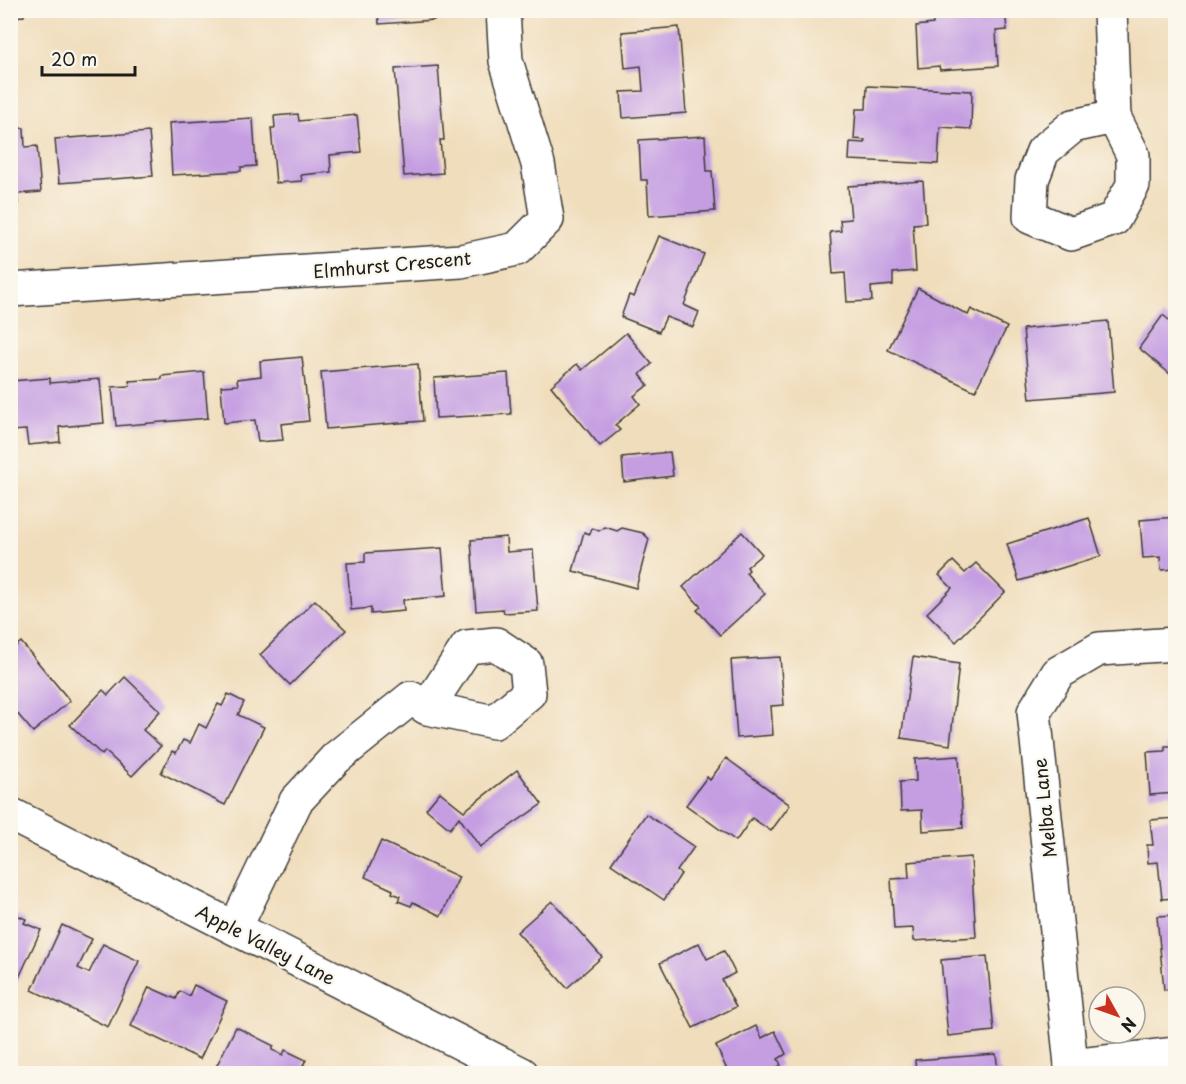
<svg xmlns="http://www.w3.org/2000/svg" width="1186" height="1084" font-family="'Playpen Sans',sans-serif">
	<rect width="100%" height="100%" fill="#fbf7ec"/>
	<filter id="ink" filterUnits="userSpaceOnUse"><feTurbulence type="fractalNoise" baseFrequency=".0167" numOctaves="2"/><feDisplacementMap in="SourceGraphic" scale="12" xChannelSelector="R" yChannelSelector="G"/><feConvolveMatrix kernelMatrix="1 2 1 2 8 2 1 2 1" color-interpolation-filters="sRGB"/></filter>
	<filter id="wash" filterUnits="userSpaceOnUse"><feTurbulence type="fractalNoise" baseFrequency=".008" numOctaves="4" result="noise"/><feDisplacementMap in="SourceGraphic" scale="24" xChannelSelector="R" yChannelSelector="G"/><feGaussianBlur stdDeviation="1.35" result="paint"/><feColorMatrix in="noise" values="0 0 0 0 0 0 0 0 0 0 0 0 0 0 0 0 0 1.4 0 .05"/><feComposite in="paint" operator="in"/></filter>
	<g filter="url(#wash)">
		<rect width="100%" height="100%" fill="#f0ddbc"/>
		<g id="blocks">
			<g fill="#c59ee2">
				<polygon points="10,10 23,10 24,16 10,17"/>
				<polygon points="378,10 433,10 434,20 379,24"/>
				<polygon points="932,10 1005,10 1007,30 996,31 998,66 940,70 939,66 918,68 916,26 933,24"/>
				<polygon points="679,27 686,113 623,118 621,92 643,91 641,66 625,68 622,32"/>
				<polygon points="438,66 444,140 440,140 443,173 404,176 395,69"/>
				<polygon points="867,86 972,91 971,129 940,127 938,164 849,160 850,142 864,143 865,140 854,139 856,109 866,109"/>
				<polygon points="298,114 299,121 357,115 361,152 330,155 331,172 301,175 302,181 276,183 271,128 275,128 274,116"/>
				<polygon points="253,118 256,166 241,167 241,171 172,175 169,123"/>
				<polygon points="24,128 25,147 37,146 41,192 17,194 18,203 10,203 10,129"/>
				<polygon points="149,132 153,176 59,183 55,139"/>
				<polygon points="705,136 707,171 712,171 715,211 649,216 647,180 641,180 639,140"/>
				<polygon points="923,181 926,223 913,224 916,271 893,273 893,285 871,287 872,301 847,302 845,273 833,274 830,232 841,231 840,220 851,219 848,186"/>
				<polygon points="659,236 704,254 684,305 699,312 693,327 666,317 659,332 621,317 629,295 634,297"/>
				<polygon points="918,288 968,315 971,309 1007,327 975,391 888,350"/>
				<polygon points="1163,315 1176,326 1176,379 1139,348"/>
				<polygon points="1108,321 1114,392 1030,399 1023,329"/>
				<polygon points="626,333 652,364 640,374 648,385 634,396 640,404 615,425 620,430 600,446 551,386 577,364 582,370"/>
				<polygon points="302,357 309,421 281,424 283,440 258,442 255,420 224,423 221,386 238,385 237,379 261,376 260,361"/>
				<polygon points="418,364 423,421 326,429 321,372"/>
				<polygon points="204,372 208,418 116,426 112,387 130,386 129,381 162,379 162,376"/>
				<polygon points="508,373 511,414 436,418 434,378"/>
				<polygon points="50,378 50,383 100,379 104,423 59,427 60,442 28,445 26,430 10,431 10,381"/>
				<polygon points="670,452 673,476 624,482 622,457"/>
				<polygon points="1176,517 1176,569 1161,570 1160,557 1143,558 1140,520"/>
				<polygon points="1089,518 1101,556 1019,581 1007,544"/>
				<polygon points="605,527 617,531 622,528 643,533 649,539 636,588 573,571 584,532 590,534 592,528 599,531"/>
				<polygon points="742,532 762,554 747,567 749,570 746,573 765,594 720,635 697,610 701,607 683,587"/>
				<polygon points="506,537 507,552 533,550 538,611 504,613 503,609 476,611 471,540"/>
				<polygon points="442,548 446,596 403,600 404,611 371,614 371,608 351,610 347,563 365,562 365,553"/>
				<polygon points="953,561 965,573 976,563 1005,592 956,642 927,613 952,588 939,575"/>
				<polygon points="315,600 346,630 290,685 260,655"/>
				<polygon points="21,642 70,701 33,732 10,705 10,651"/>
				<polygon points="780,657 784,705 771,706 773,735 737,738 731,660"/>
				<polygon points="913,657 959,664 950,745 901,738"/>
				<polygon points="125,677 160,711 143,730 161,746 132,776 105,751 102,755 70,725 103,690 108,695"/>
				<polygon points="228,694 244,702 238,715 264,727 225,805 161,773 172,751 176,753 183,740 190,743 199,724 206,728 218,704 222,706"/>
				<polygon points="1165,746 1176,746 1176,793 1150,795 1147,752 1165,751"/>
				<polygon points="959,756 963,828 923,831 922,810 901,811 900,782 916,781 915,759"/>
				<polygon points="726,758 790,805 771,831 752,818 736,841 686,805 707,777 710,780"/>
				<polygon points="517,770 542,804 480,847 459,817 450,829 426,809 440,792 464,811"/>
				<polygon points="646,814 694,847 677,871 681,874 664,900 611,864"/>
				<polygon points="1176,818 1176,898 1162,899 1158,862 1148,863 1147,845 1153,845 1150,820"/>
				<polygon points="381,841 459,877 441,916 413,902 411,906 398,901 400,896 392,893 393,890 365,877"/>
				<polygon points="971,857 976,937 914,941 913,928 894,929 891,879 909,878 908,862"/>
				<polygon points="552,901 602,957 567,988 517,932"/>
				<polygon points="10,912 26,919 24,923 41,930 10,997"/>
				<polygon points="1176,915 1176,989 1164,990 1157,916"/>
				<polygon points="62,925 92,939 78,968 89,973 103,944 139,961 108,1027 32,990"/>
				<polygon points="699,943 707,959 724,951 735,973 722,980 736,1007 693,1028 660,963"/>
				<polygon points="987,956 994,1031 948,1036 941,960"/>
				<polygon points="194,985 227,1001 200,1059 131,1026 149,987 176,999 180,991 189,996"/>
				<polygon points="756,1026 762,1038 775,1031 786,1054 778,1059 781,1065 776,1068 779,1074 729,1074 716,1046"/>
				<polygon points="236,1027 274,1046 272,1050 283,1055 285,1050 306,1060 303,1065 320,1074 219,1074 214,1071"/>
				<polygon points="996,1054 998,1071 1001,1071 1001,1074 916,1074 915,1060"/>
			</g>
		</g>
	</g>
	<g filter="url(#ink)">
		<use href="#blocks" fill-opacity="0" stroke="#3c3934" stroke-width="1.5"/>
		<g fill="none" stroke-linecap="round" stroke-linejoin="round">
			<g stroke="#3c3934" stroke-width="36">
				<g id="minor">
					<polyline points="1110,10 1114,117 1133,155 1133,185 1114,219 1071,234 1030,217 1032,180 1043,151 1073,126 1114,117"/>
					<polyline points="10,290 461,261 517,249 547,219 538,164 506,61 503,10"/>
					<polyline points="10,814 522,1074"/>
					<polyline points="235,928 296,801 336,758 411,698 427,708 494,722 529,693 526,664 496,644 467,647 427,708"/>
					<polyline points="1071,1066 1176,1054"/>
					<polyline points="1072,1074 1034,712 1058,673 1099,649 1176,644"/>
				</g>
			</g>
			<use href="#minor" stroke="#fff" stroke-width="33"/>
		</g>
	</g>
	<g text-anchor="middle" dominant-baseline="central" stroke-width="4.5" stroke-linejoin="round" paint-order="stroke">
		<g font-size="18" fill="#1c1c1c" stroke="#fbf7ec">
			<text transform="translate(392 264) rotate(-5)">Elmhurst Crescent</text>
			<text transform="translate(1044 808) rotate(-96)">Melba Lane</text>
			<text transform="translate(266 944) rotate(27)">Apple Valley Lane</text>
		</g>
	</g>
	<rect width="1186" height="1084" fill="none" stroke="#fbf7ec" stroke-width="36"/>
	<g transform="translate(1117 1015) rotate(130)"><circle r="28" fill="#fbf7ec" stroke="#a29f99" stroke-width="1.5"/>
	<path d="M0-4.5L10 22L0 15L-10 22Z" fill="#c8321e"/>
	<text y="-9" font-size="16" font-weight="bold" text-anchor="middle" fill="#1c1c1c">N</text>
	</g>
	<path d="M42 66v9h93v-9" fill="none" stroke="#1c1c1c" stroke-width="3"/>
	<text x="51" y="66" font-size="18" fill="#1c1c1c" stroke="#fbf7ec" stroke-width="4.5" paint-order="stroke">20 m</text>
</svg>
